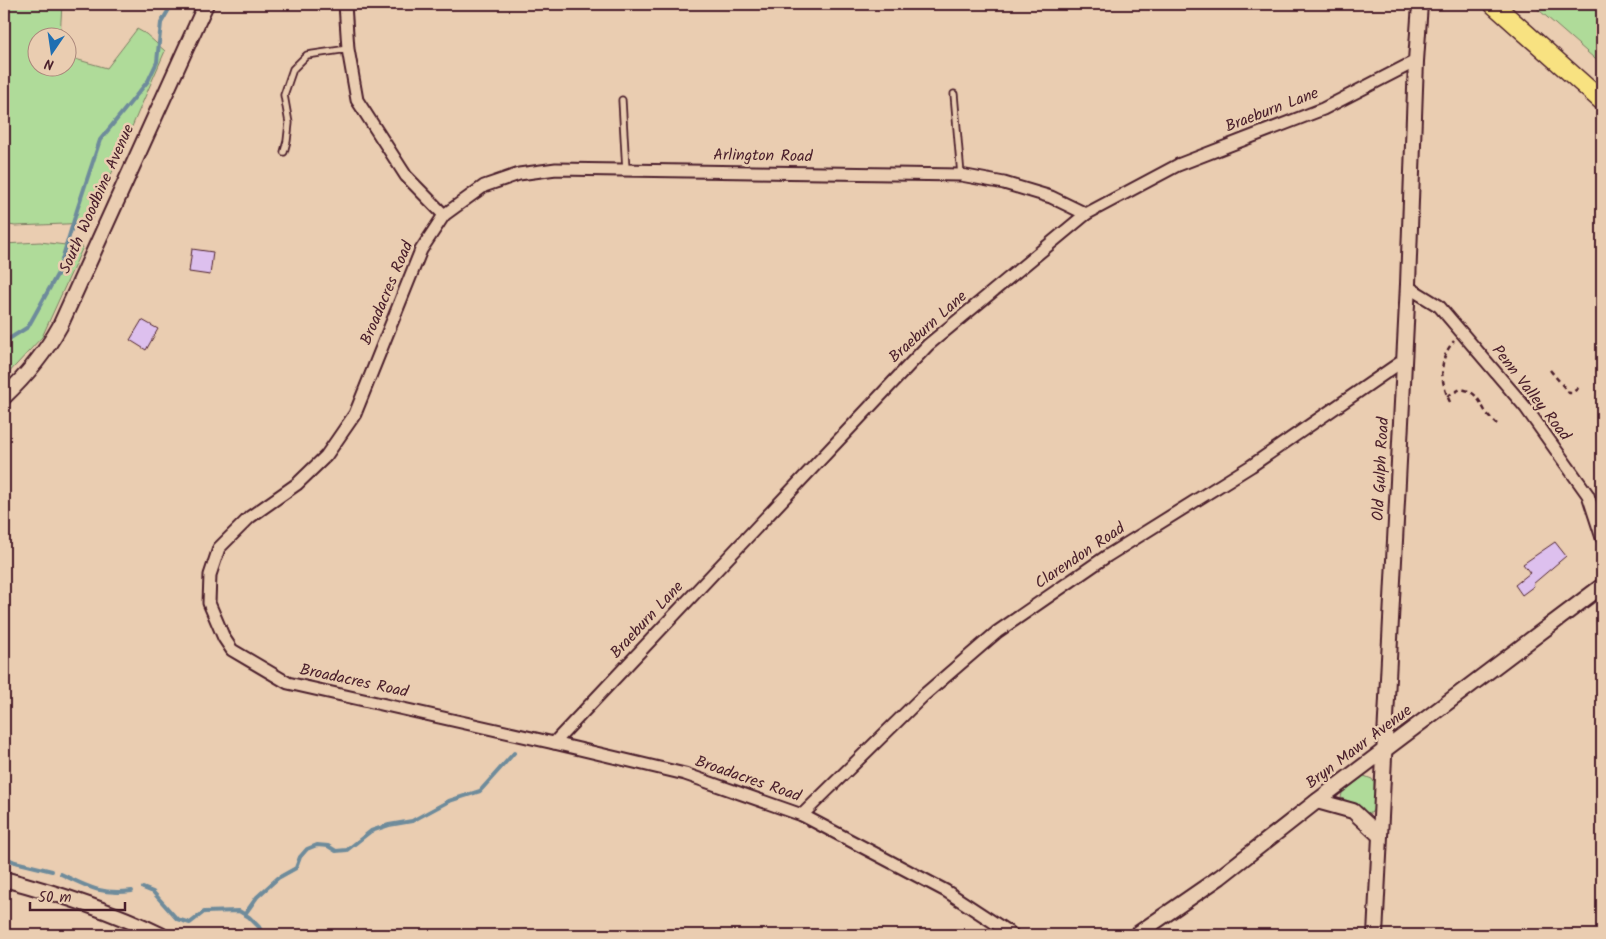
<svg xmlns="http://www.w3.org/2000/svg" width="1606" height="939" font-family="Kalam,sans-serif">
	<rect width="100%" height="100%" fill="#eacdb1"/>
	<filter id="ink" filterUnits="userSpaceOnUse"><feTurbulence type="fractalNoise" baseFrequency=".02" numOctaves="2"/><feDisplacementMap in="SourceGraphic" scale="10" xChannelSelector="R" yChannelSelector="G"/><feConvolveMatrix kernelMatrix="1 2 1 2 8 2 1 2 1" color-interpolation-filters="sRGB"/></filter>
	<g filter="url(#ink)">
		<g fill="#afdb99" stroke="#7c7d62">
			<polygon points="4,4 62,4 60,37 38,38 38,68 68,68 68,57 107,68 137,29 146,34 165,51 90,223 15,226 4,224 4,135 6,128 4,126"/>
			<polygon points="1532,4 1602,4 1602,65"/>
			<polygon points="40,242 83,247 42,337 4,378 4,244"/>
			<polygon points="1364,776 1372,779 1374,782 1374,809 1371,813 1366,813 1362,807 1341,798 1342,793"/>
		</g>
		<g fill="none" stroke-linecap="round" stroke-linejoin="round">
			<g stroke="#6e8b9b" stroke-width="4">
				<polyline points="4,342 28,327 58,273 77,210 100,140 148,81 157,62 161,23 172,4"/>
				<polyline points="4,857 15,862 52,871"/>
				<path d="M61,874C88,887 101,895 132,891"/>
				<polyline points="143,888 153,892 177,919 190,923 204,912 239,911 249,917 259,927 263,935"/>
				<polyline points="245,914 257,897 278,878 296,868 300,857 307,849 317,845 328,846 336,851 347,850 371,831 389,825 412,821 449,801 480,791 514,753"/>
			</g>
		</g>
		<g fill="#ddc0ee" stroke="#4a1f2b">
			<polygon points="192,249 213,252 210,275 189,272"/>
			<polygon points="142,320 158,329 146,350 130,340"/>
			<polygon points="1555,542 1566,556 1533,584 1534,586 1522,595 1515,585 1530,573 1523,564"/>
		</g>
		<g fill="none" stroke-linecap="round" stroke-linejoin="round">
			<g stroke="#4a1f2b" stroke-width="9">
				<g id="service">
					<polyline points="954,94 961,175"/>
					<polyline points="622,100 626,170"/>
					<polyline points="284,152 287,141 289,123 284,95 293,69 307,55 348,49"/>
				</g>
			</g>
			<g stroke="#4a1f2b" stroke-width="15">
				<g id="minor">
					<polyline points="345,4 348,49 357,100 406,176 444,215 421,250 355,414 326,456 297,484 250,517 219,548 210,575 209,603 224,638 232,650 288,683 554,743 685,774 802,815 946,891 1013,935"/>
					<polyline points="444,215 484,186 519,174 556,169 961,175 1004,183 1051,197 1086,214"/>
					<polyline points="1408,287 1439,306 1526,408 1588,495 1602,538"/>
					<polyline points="554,743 928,345 1086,214 1178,165 1323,109 1416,61"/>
					<polyline points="802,815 924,695 997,632 1107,556 1251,466 1404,360"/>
				</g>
			</g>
			<g stroke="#4a1f2b" stroke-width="18">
				<g id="tertiary">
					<path d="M4,397C26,376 45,353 60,326L206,4"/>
					<polyline points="1317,801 1353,811 1379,835"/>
					<path d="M4,879C57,893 111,911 161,935"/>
					<polyline points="1136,935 1220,877 1317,801 1602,586"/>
					<polyline points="1375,935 1408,284 1416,61 1420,4"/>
				</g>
			</g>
			<g stroke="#4a1f2b" stroke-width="21">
				<polyline id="primary" points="1493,4 1602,101"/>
			</g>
			<g stroke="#4a1f2b" stroke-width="2.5" stroke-dasharray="5 4" stroke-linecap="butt">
				<polyline points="1550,370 1569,393 1572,393 1581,386"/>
				<path d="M1447,396L1461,389C1474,391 1478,398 1484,409C1487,415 1493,420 1497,424"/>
				<path d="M1450,402C1440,381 1438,359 1454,341"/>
			</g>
			<use href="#service" stroke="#eacdb1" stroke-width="5.5"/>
			<use href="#minor" stroke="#eacdb1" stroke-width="11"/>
			<use href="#tertiary" stroke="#eacdb1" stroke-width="14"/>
			<use href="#primary" stroke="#f8e281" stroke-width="18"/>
		</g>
	</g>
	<g text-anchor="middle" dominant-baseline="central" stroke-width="5" stroke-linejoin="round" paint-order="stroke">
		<g font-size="16" fill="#4a1f2b" stroke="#eacdb1">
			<text transform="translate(1272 110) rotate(-21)">Braeburn Lane</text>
			<text transform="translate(763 156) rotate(1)">Arlington Road</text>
			<text transform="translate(97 199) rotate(-66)">South Woodbine Avenue</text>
			<text transform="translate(387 293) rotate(-67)">Broadacres Road</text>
			<text transform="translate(928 327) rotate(-42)">Braeburn Lane</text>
			<text transform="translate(1531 393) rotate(52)">Penn Valley Road</text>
			<text transform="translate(1381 469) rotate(-87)">Old Gulph Road</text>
			<text transform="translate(1080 556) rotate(-34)">Clarendon Road</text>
			<text transform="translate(647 620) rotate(-47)">Braeburn Lane</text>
			<text transform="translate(354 681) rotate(12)">Broadacres Road</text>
			<text transform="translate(1359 747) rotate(-37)">Bryn Mawr Avenue</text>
			<text transform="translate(748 779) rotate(19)">Broadacres Road</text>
		</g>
	</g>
	<rect width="1606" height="939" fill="none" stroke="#eacdb1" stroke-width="20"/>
	<rect x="10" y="10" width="1586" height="919" fill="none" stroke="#4a1f2b" stroke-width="2" filter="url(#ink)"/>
	<g transform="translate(52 52) rotate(193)"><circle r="24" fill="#eacdb1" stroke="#aa877b"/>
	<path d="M0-4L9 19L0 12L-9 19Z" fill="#1f6fb2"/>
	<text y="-8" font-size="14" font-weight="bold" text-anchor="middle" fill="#4a1f2b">N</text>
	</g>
	<path d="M30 902v8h95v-8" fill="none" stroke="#4a1f2b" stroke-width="2.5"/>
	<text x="38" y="902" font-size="15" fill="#4a1f2b" stroke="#eacdb1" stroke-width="4" paint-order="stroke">50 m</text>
</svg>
